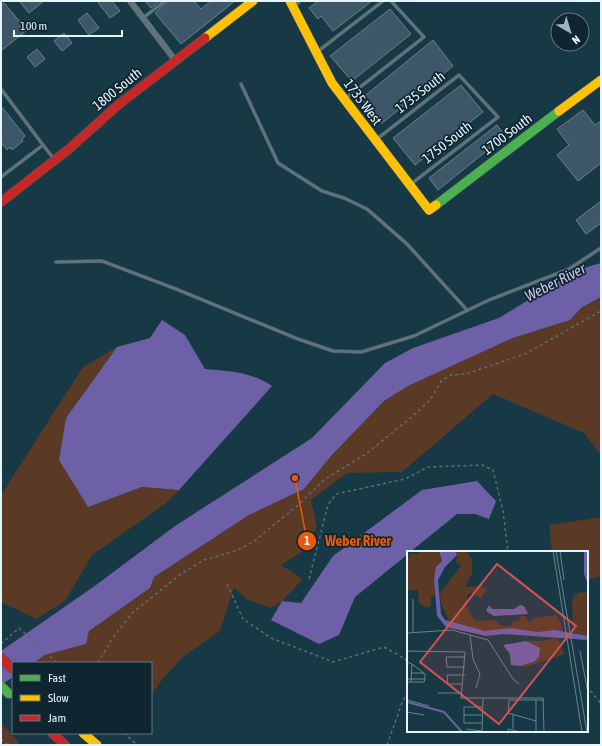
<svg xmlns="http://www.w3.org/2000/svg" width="602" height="746" font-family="'Asap Condensed',sans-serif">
	<rect width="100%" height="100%" fill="#173845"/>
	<g fill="#5a3a24">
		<polygon points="601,297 601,455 584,433 493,394 402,472 347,473 311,500 317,527 303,551 281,565 303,579 282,601 271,608 246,599 234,587 220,631 184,656 161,681 151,696 151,663 34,662 45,655 86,644 89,631 150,588 154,577 249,515 304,489 331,456 384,401 408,386 513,338 570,320 581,308"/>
		<polygon points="117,347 66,418 88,507 142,487 179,490 165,504 92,555 65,601 36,619 1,602 1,495 83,367"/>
		<polygon points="601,517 601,576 587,580 587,552 552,552 549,525"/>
		<polygon points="1,723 3,725 21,745 1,745"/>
	</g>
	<g fill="#6d60a6">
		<polygon points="601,263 601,297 581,308 570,320 513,338 408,386 384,401 331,456 304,489 249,515 154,577 150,588 89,631 86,644 45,655 33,663 13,663 13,677 1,685 1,651 96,585 175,526 312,438 385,363 413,348 499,318 577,270"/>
		<path d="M162,320L185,335L205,369C228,371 252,372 272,386L179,490L142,487L88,507L59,460L66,418L117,347L150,338Z"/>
		<polygon points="477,481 496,501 489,519 475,514 457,514 410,552 408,552 408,554 355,597 339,635 319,644 271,620 282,601 301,603 333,556 422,490"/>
	</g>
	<g fill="#3d5769" stroke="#6a808d">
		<polygon points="19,1 44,1 29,13"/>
		<polygon points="97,1 112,1 120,11 110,18"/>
		<polygon points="145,1 160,1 151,8"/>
		<polygon points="168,1 194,1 201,9 211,1 235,1 181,44 155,13"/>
		<polygon points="318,1 372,1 333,31 321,16 318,19 309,8"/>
		<polygon points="4,3 27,30 1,51 1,6"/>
		<polygon points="390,9 411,34 352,81 330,56"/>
		<polygon points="87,13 99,28 89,35 78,20"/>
		<polygon points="64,33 72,43 62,51 54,41"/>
		<polygon points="433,40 453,66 381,124 361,99"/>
		<polygon points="37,49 45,59 35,67 27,57"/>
		<polygon points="461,85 483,112 415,165 393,138"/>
		<polygon points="1,106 25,136 22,139 23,141 12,150 10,147 7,150 1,142"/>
		<polygon points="583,110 595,125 601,121 601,163 578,181 557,155 569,145 557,129"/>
		<polygon points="497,125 505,136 438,190 429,178"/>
		<polygon points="601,201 601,223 586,234 576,220"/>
	</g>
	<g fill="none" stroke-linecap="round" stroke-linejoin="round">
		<g stroke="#3b555f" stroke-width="4">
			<g id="lane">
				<polyline points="294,6 300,1"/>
				<polyline points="143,18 165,1"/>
				<polyline points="317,52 383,1"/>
				<polyline points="241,84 278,163 322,191 344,198 367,209 407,244 467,310"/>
				<polyline points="1,89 43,145 1,177"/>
				<polyline points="345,99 424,37 391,1"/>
				<polyline points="377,139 459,75 498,117 411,184"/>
				<polyline points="43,145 54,159"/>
				<polyline points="56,262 102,261 176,289 298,339 333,351 361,352 414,336 489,300 569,269 601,248"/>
			</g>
		</g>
		<g stroke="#3b555f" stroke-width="7">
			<polyline id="street" points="130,1 175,60"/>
		</g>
		<g stroke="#3b555f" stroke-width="10">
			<polyline id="fast" points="436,205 559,111"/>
		</g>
		<g stroke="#3b555f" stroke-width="10">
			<g id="slow">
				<polyline points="290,1 332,83 429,210 436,205"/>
				<polyline points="205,38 253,1"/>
				<polyline points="559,111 601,80"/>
				<polyline points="83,733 97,745"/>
			</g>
		</g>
		<g stroke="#3b555f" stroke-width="10">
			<g id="jam">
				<polyline points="1,202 69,149 118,105 205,38"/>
				<polyline points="1,658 13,669"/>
				<polyline points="52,733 65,745"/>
			</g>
		</g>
		<g stroke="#5a6e75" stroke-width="1.5" stroke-dasharray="3 3" stroke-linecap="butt">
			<polyline points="309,579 328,505 336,494 405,479 428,467 482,465 493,470 503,511 508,552"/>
			<polyline points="227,584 243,619 271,638 333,662 384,647 405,659 408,662"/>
			<polyline points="1,644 19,628 57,663"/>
			<polyline points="98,663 112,639 132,613 181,574 204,560 235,551 253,542 297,506 325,479 366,454 414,415 430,400 442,380 451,375 466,374 525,354 601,311"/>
			<polyline points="587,686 601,704"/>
			<polyline points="124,733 137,745"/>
			<polyline points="1,739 8,745"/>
			<polyline points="387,745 403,700 408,693"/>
		</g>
		<use href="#lane" stroke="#60737b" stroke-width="3"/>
		<use href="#street" stroke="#60737b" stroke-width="6"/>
		<use href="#fast" stroke="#4caf50" stroke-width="9"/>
		<use href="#slow" stroke="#ffc107" stroke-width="9"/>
		<use href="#jam" stroke="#c62828" stroke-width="9"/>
		<g stroke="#3b555f" stroke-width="10" stroke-linecap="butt">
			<polyline id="fast-bridge" points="1,686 9,694"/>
		</g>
		<use href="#fast-bridge" stroke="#4caf50" stroke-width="9"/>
	</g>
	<g text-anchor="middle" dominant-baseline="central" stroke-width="3.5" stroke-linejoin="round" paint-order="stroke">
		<g font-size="14" fill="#e5f5fe" stroke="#0f252f">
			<text transform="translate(117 89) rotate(-39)">1800 South</text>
			<text transform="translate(420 92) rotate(-38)">1735 South</text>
			<text transform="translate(363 102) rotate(53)">1735 West</text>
			<text transform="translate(507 134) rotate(-37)">1700 South</text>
			<text transform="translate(447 142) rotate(-38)">1750 South</text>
		</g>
		<g font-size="15" font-style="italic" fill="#cbc5ee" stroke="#0f252f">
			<text transform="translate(555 282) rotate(-27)">Weber River</text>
		</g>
	</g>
	<g transform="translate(407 551)">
		<rect width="181" height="181" fill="#173845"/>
		<path d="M12,0H32L35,10L27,28L29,44L24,46V55L21,57L12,52L11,39H0V6L3,5L2,2L11,3ZM48,0H59L65,8V23L58,36L72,35L80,38L74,47L64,42L60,45V56L68,70L88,69L95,75H103L105,71L113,69L112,65H119L122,71L128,67L149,64L154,72L156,82L147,79L132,81L103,77L83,81L43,72L34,53L33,42L54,15L49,11L50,4ZM173,41L181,42V85L166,82L165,50L167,44ZM146,87L151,88L158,103L119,116L113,115L127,111L133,97L119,90H137Z" fill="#5a3a24"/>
		<path d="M32,0H48L50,4L38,16L31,29L34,63L38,69L78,80L103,77L131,81L147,79L181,85V89L97,83L79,85L39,76L30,65L29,52L27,28L29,16L35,10ZM177,0H181V33L177,23ZM82,54L85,58H107L113,54L117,55L121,63L87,65L79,60ZM119,90L133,97L132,106L127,111L113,115L104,114L103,103L96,94Z" fill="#6d60a6"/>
		<path fill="none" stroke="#6d60a6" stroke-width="2" d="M0,151L37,161L55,181"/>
		<path fill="none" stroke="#69848f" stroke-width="1" d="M146,0L175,181M149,0L180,181M153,0L157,29M0,82L45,79L81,89L106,128L112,133M6,82V48M63,84L66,108L73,123L69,137M0,100L58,101L54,147H136L137,181M173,100L181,142M0,111L5,113L4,131M58,116H40L39,106H58M4,122H17M0,128H18V123L5,113M0,131H17L18,128M56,133H41L40,124H58M31,142H54M0,149L22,155M0,161L17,164M57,164H75M129,170L101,162L102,149H129M75,172H57V156H75M59,178L75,180M106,178V164M75,181L76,147M101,181V178L113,181M129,181V149H137"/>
		<path fill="#d95153" fill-opacity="0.15" stroke="#d95153" stroke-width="2" d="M90,13L169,75L92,173L13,111Z"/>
		<rect width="181" height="181" fill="none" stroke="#e5f5fe" stroke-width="2"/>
	</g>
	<path fill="none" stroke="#e8590c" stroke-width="1.5" d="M295 478L307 541"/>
	<g fill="#e8590c" stroke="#0f252f" stroke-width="1.5">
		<circle cx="295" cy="478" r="4"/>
		<circle cx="307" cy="541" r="10"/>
	</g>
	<g font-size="12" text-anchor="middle" font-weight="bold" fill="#fff">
		<text x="307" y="545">1</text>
	</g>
	<g font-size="15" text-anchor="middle" font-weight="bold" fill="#e8590c" stroke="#0f252f" stroke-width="3.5" stroke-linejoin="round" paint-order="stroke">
		<text x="358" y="546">Weber River</text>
	</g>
	<rect width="602" height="746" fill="none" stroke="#e5f5fe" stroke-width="4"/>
	<rect x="12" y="662" width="140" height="72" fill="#0f252f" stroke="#657882"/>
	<rect x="20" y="675" width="20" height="6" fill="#4caf50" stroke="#657882"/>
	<text x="48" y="682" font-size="12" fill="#e5f5fe">Fast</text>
	<rect x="20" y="695" width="20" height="6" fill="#ffc107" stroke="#657882"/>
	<text x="48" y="702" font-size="12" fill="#e5f5fe">Slow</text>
	<rect x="20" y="715" width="20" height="6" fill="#c62828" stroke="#657882"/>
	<text x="48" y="722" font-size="12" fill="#e5f5fe">Jam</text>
	<g transform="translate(570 32) rotate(142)"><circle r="19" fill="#0f252f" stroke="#657882"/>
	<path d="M0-3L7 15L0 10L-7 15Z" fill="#9db3bd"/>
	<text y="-6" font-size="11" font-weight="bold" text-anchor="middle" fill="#e5f5fe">N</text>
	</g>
	<path d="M14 30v6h108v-6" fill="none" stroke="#e5f5fe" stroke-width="2"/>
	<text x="20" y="30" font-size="12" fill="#e5f5fe" stroke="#0f252f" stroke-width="3" paint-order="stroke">100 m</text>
</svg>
